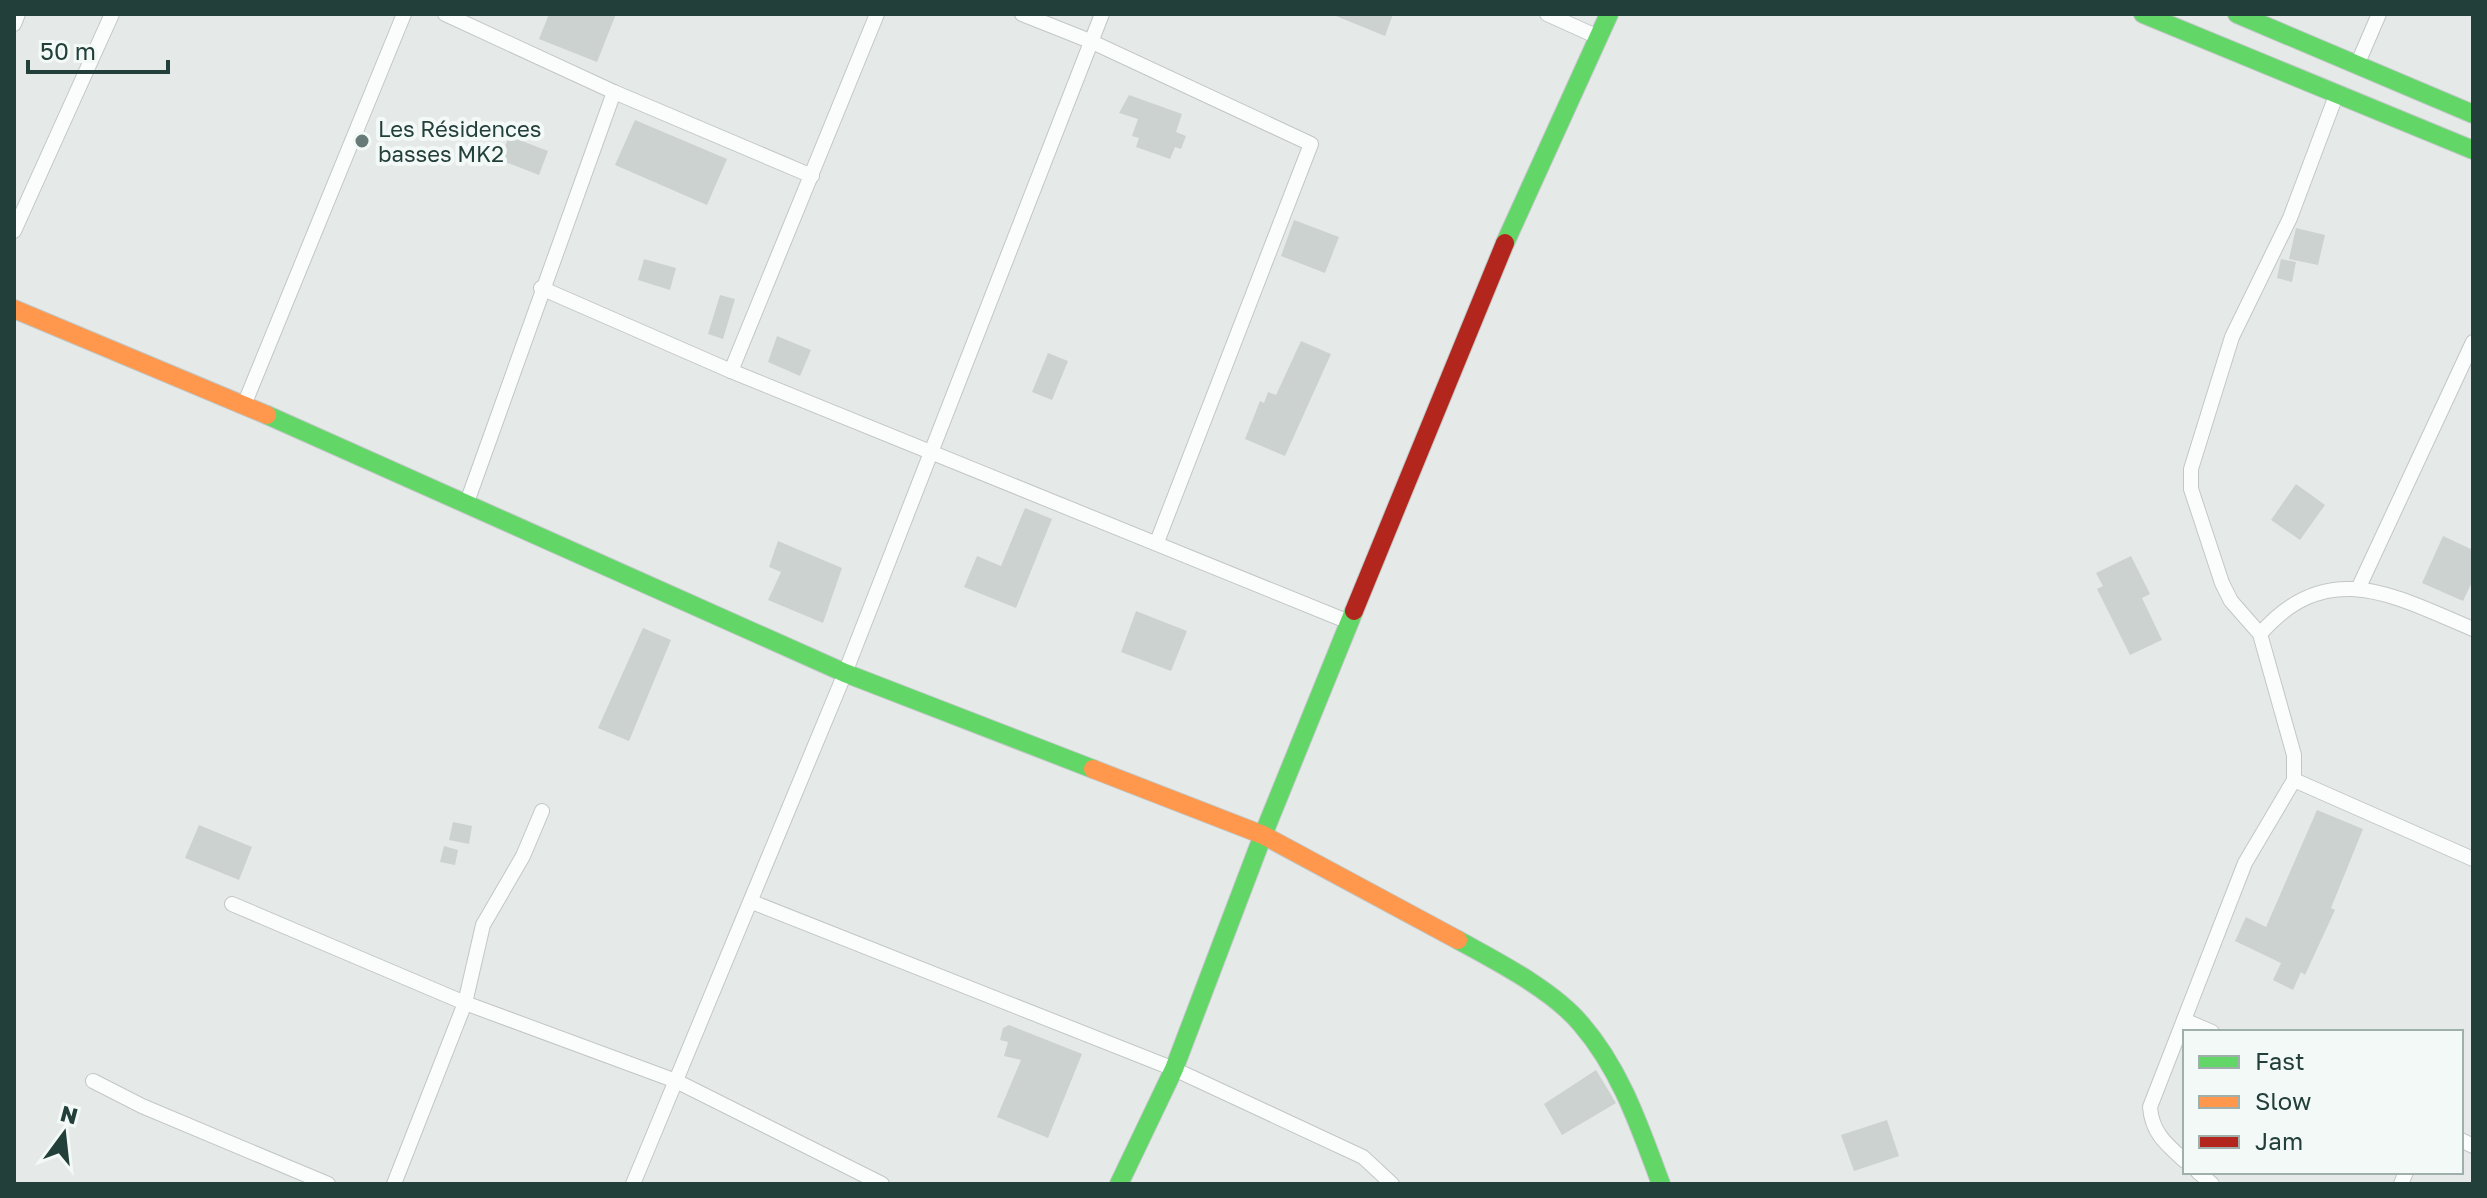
<svg xmlns="http://www.w3.org/2000/svg" width="2487" height="1198" font-family="'Golos Text',sans-serif">
	<rect width="100%" height="100%" fill="#e5eae9"/>
	<g fill="#ccd2d0">
		<polygon points="549,14 616,14 597,62 539,39"/>
		<polygon points="1331,14 1393,14 1385,36"/>
		<polygon points="1129,95 1182,114 1176,132 1186,136 1181,149 1175,147 1170,159 1136,147 1139,138 1132,136 1138,119 1119,113"/>
		<polygon points="635,120 727,159 707,205 615,165"/>
		<polygon points="509,136 548,151 539,175 500,160"/>
		<polygon points="1294,220 1339,237 1325,273 1281,256"/>
		<polygon points="2296,228 2325,235 2318,265 2289,259"/>
		<polygon points="644,259 676,268 670,290 638,280"/>
		<polygon points="2281,259 2296,262 2292,282 2277,278"/>
		<polygon points="720,295 735,299 723,339 708,334"/>
		<polygon points="777,336 811,350 800,376 768,362"/>
		<polygon points="1301,341 1331,354 1285,456 1245,439 1260,401 1264,403 1268,392 1276,395"/>
		<polygon points="1048,353 1068,361 1052,400 1032,392"/>
		<polygon points="2296,484 2325,505 2300,540 2271,520"/>
		<polygon points="1025,508 1052,519 1016,608 964,587 977,556 1001,566"/>
		<polygon points="2443,536 2473,550 2473,580 2463,601 2422,583"/>
		<polygon points="778,541 842,568 823,623 768,600 781,572 769,567"/>
		<polygon points="2131,556 2150,594 2142,598 2162,640 2130,655 2097,589 2103,586 2096,573"/>
		<polygon points="1136,611 1187,631 1171,671 1121,652"/>
		<polygon points="643,628 671,640 629,741 598,728"/>
		<polygon points="2317,810 2363,829 2331,908 2335,910 2305,975 2301,972 2293,990 2273,980 2281,963 2235,941 2246,917 2266,927"/>
		<polygon points="453,822 472,826 469,844 449,840"/>
		<polygon points="199,825 252,847 239,880 185,858"/>
		<polygon points="444,846 458,850 455,865 440,862"/>
		<polygon points="1009,1025 1082,1054 1048,1138 997,1117 1021,1060 1004,1056 1008,1042 1000,1040 1003,1028"/>
		<polygon points="1596,1070 1616,1103 1562,1135 1544,1104"/>
		<polygon points="1887,1120 1899,1156 1854,1171 1841,1135"/>
	</g>
	<g fill="none" stroke-linecap="round" stroke-linejoin="round">
		<g stroke="#c2c7c6" stroke-width="16">
			<g id="street">
				<polyline points="445,14 614,92 812,176"/>
				<polyline points="1022,14 1090,41 1311,144 1157,542"/>
				<polyline points="1547,14 1598,37"/>
				<polyline points="14,24 18,14"/>
				<polyline points="2357,65 2379,14"/>
				<polyline points="14,231 112,14"/>
				<polyline points="541,288 731,371 1349,622"/>
				<polyline points="731,371 877,14"/>
				<polyline points="244,405 404,14"/>
				<polyline points="466,505 614,92"/>
				<polyline points="2358,589 2473,342"/>
				<path d="M2260,634C2328,556 2394,596 2473,629"/>
				<polyline points="2294,780 2473,859"/>
				<polyline points="752,902 1174,1069 1363,1157 1392,1184"/>
				<polyline points="232,904 465,1003 676,1081 882,1184"/>
				<polyline points="2184,1020 2212,1032"/>
				<polyline points="93,1081 142,1106 328,1184"/>
				<polyline points="2461,1140 2473,1146"/>
				<path d="M2185,1161C2166,1144 2152,1133 2150,1107L2245,863L2294,780V755L2260,634L2231,601L2222,583L2191,489V469L2232,337L2290,218L2337,93"/>
				<polyline points="2198,1172 2212,1184"/>
				<polyline points="394,1184 465,1003 483,925 523,856 542,811"/>
				<polyline points="633,1184 845,673 1102,14"/>
				<polyline points="2401,1184 2406,1172"/>
			</g>
		</g>
		<g stroke="#c0c8c6" stroke-width="20">
			<g id="fast">
				<polyline points="2143,14 2473,150"/>
				<polyline points="2237,14 2473,114"/>
				<polyline points="1505,243 1609,14"/>
				<polyline points="267,415 845,673 1093,769"/>
				<path d="M1458,940C1496,961 1553,990 1581,1024C1621,1070 1640,1128 1661,1184"/>
				<polyline points="1119,1184 1174,1069 1263,835 1354,611"/>
			</g>
		</g>
		<g stroke="#c0c8c6" stroke-width="20">
			<g id="slow">
				<polyline points="14,309 267,415"/>
				<polyline points="1093,769 1263,835 1458,940"/>
			</g>
		</g>
		<g stroke="#c0c8c6" stroke-width="20">
			<polyline id="jam" points="1354,611 1505,243"/>
		</g>
		<use href="#street" stroke="#fbfcfc" stroke-width="14"/>
		<use href="#fast" stroke="#63d668" stroke-width="18"/>
		<use href="#slow" stroke="#ff974d" stroke-width="18"/>
		<use href="#jam" stroke="#b3261e" stroke-width="18"/>
	</g>
	<circle fill="#667b77" stroke="#f3f9f7" stroke-width="3" cx="362" cy="141" r="8"/>
	<g text-anchor="middle" dominant-baseline="central" stroke-width="8" stroke-linejoin="round" paint-order="stroke">
		<g font-size="22" fill="#223f3a" stroke="#f3f9f7" text-anchor="start">
			<text x="378" y="128">Les Résidences<tspan x="378" dy="25">basses MK2</tspan></text>
		</g>
	</g>
	<rect width="2487" height="1198" fill="none" stroke="#223f3a" stroke-width="32"/>
	<rect x="2183" y="1030" width="280" height="144" fill="#f3f9f7" stroke="#9fafab" stroke-width="2"/>
	<rect x="2199" y="1056" width="40" height="12" fill="#63d668" stroke="#9fafab" stroke-width="2"/>
	<text x="2255" y="1070" font-size="24" fill="#223f3a">Fast</text>
	<rect x="2199" y="1096" width="40" height="12" fill="#ff974d" stroke="#9fafab" stroke-width="2"/>
	<text x="2255" y="1110" font-size="24" fill="#223f3a">Slow</text>
	<rect x="2199" y="1136" width="40" height="12" fill="#b3261e" stroke="#9fafab" stroke-width="2"/>
	<text x="2255" y="1150" font-size="24" fill="#223f3a">Jam</text>
	<g transform="translate(64 1134) rotate(15)" stroke="#f3f9f7" stroke-width="6" paint-order="stroke">
	<path d="M0-6L14 30L0 20L-14 30Z" fill="#223f3a"/>
	<text y="-12" font-size="22" font-weight="bold" text-anchor="middle" fill="#223f3a">N</text>
	</g>
	<path d="M28 60v12h140v-12" fill="none" stroke="#223f3a" stroke-width="4"/>
	<text x="40" y="60" font-size="24" fill="#223f3a" stroke="#f3f9f7" stroke-width="6" paint-order="stroke">50 m</text>
</svg>
